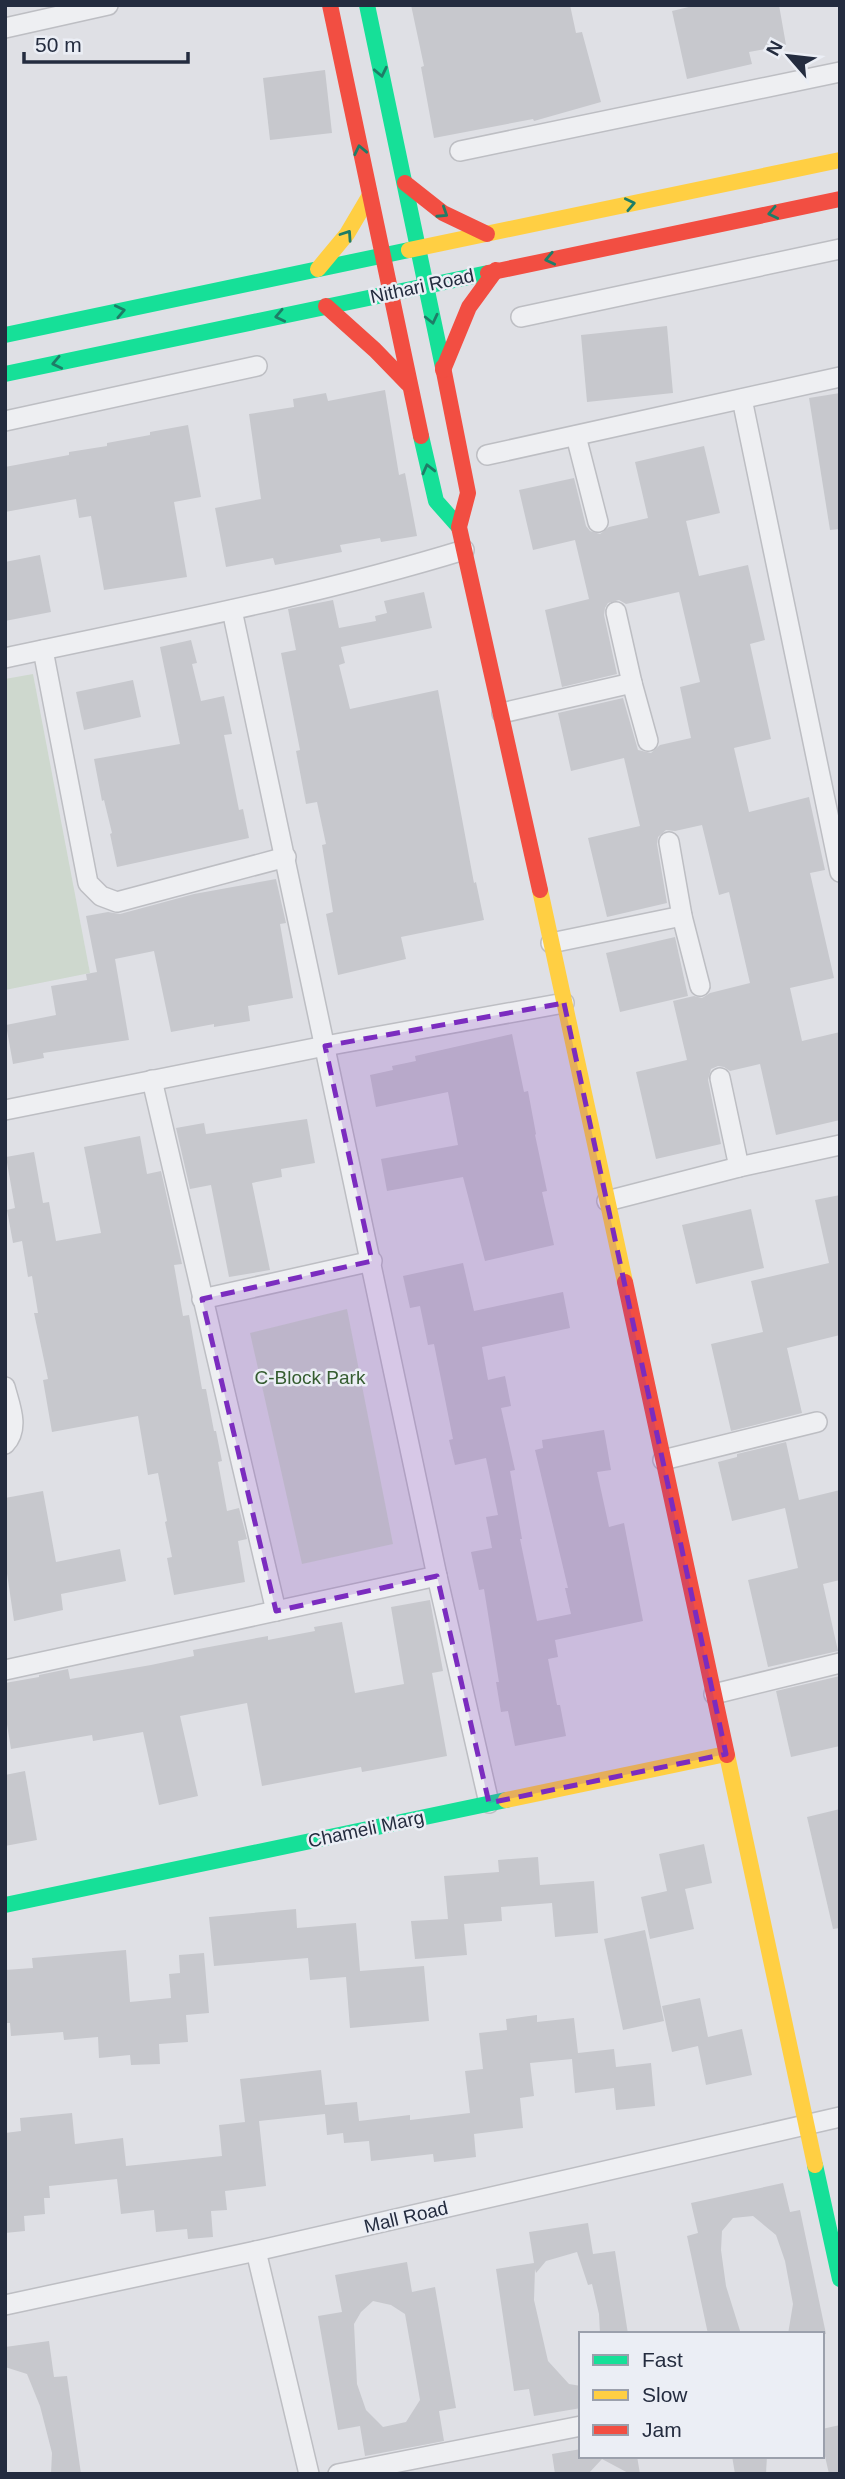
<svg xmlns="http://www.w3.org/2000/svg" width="845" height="2479" font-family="Arial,sans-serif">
	<rect width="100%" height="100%" fill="#dfe0e5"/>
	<g fill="#ced8ce">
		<polygon points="33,674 90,973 5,990 5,679"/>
		<polygon points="347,1309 393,1544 302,1564 250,1333"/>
	</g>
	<g fill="#c7c8cd" fill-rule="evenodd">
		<polygon points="411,5 570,5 576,33 582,32 601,102 534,121 533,119 434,138 421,67 424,66"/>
		<polygon points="697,5 779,5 786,45 749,52 752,64 687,79 672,11"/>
		<polygon points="325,70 332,133 270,140 263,78"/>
		<polygon points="667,326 673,393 587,402 581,335"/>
		<polygon points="385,390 399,475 405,473 417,536 381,542 380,538 340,545 342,552 275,565 273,558 226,567 215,508 261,499 249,414 294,407 293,399 326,393 328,401"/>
		<polygon points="840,393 840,529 830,530 809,398"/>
		<polygon points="188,425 201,497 174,502 187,577 104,590 91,516 79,518 76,499 5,512 5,467 69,455 69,452 107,446 107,443 150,435 150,432"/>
		<polygon points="704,446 720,513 686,521 699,576 748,565 765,640 750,644 771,739 734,748 749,812 809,797 825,870 810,873 834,978 790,988 802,1041 840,1032 840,1120 776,1135 760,1064 730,1071 724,1067 718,1066 711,1069 708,1080 721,1144 656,1159 636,1072 687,1060 673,1001 694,996 702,998 710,993 750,983 729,892 719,895 702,825 675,831 666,830 658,837 657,844 667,903 607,917 588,838 640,826 624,758 571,771 558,713 623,698 638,750 651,753 660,745 691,738 680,687 700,682 679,592 626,604 619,600 608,603 605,608 604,615 617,674 562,687 545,610 589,599 575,540 533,550 519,490 574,478 586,526 590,531 600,534 609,527 648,518 635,462"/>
		<polygon points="40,555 51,612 5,621 5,562"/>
		<polygon points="424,592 432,628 341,647 345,663 339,665 350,709 438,690 474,883 476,882 484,920 401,937 406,959 338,975 326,914 333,912 322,845 326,844 317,802 306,804 296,751 300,750 281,653 296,650 288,609 333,600 339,628 376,621 375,616 387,613 384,601"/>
		<polygon points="191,640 197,663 192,664 201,701 224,696 232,734 224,735 239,810 243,809 249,838 117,867 110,834 112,833 104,800 102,801 94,759 180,744 160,647"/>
		<polygon points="133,680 141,717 84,730 76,692"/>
		<polygon points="276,879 286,923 280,924 293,998 248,1006 250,1021 214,1027 214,1024 171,1032 154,951 115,959 129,1040 43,1053 44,1058 13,1064 6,1025 56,1015 51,986 87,980 86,974 97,972 86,916 108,912 120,914 194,894"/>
		<polygon points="675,937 688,996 620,1012 606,953"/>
		<polygon points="512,1034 524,1092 528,1091 536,1134 535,1135 547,1191 542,1192 554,1245 485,1261 463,1177 387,1191 381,1159 458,1145 448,1092 376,1107 370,1075 393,1070 392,1066 416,1061 415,1056"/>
		<polygon points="307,1119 315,1163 281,1169 282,1177 252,1183 270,1270 229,1277 211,1185 190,1189 176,1128 204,1123 206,1134"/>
		<polygon points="140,1136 147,1174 161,1171 182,1264 174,1265 183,1316 189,1315 202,1389 206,1389 214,1431 216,1431 222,1461 218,1462 227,1511 239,1508 247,1539 238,1541 245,1582 174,1595 167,1558 172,1557 165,1522 167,1521 158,1473 148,1475 138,1416 52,1432 43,1380 48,1379 34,1313 38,1313 32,1276 28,1277 22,1241 13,1243 7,1210 15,1208 6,1157 34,1152 43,1203 49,1202 56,1241 101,1233 84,1147"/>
		<polygon points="840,1195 840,1335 787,1348 802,1413 731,1431 711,1344 763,1332 751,1281 829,1263 815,1200"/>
		<polygon points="751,1209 764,1268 696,1284 682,1225"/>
		<polygon points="463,1263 474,1311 563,1292 570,1328 482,1347 488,1380 505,1376 511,1406 501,1408 515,1470 510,1471 522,1539 520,1539 537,1621 571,1614 565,1588 568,1588 535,1450 543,1448 542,1440 604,1430 611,1470 597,1472 609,1527 624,1523 643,1621 555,1640 558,1657 548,1659 557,1705 560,1705 566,1736 515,1746 508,1711 501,1712 496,1682 499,1682 484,1589 479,1590 471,1552 492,1548 486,1517 498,1515 486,1458 455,1465 449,1440 453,1439 434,1344 428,1345 420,1306 410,1308 403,1276"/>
		<polygon points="786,1442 799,1500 840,1490 840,1580 823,1584 838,1651 768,1667 748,1580 798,1568 785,1508 732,1521 718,1462 737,1457 737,1454"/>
		<polygon points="43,1491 56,1562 120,1549 126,1581 61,1594 63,1610 14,1621 5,1560 5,1498"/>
		<polygon points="430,1600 443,1671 432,1673 447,1756 362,1772 361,1767 262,1786 247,1703 180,1716 198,1796 159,1805 143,1732 93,1741 92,1735 11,1749 5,1712 5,1683 39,1677 39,1675 68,1669 70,1679 151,1665 194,1656 193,1650 268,1636 268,1640 315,1631 314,1627 342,1622 355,1693 404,1684 391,1607"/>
		<polygon points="840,1676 840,1746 791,1757 776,1691"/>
		<polygon points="25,1771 37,1840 5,1846 5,1775"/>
		<polygon points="840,1809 840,1928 833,1929 807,1817"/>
		<polygon points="704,1844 712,1883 685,1889 694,1929 650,1939 641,1897 667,1891 659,1854"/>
		<polygon points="538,1857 540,1885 594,1881 598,1933 555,1937 552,1903 501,1907 502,1921 464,1924 467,1955 415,1959 411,1921 448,1919 444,1876 499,1872 498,1860"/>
		<polygon points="296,1909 297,1928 356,1923 360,1971 424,1966 429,2021 350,2028 346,1977 310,1980 308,1958 214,1966 209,1917"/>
		<polygon points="645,1930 664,2021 623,2030 604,1939"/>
		<polygon points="126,1950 130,2002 171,1998 169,1974 180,1973 179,1955 204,1953 209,2013 186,2015 188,2042 159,2044 160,2064 131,2065 130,2055 99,2058 98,2037 64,2040 63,2032 11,2036 10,2023 5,2023 5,1970 33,1968 32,1958"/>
		<polygon points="700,1998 708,2037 742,2029 752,2075 706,2085 698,2046 672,2052 662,2006"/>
		<polygon points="537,2015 537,2022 574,2018 578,2053 614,2049 616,2067 651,2063 655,2106 616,2110 614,2088 575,2093 572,2059 530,2063 534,2096 520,2098 523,2128 474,2134 476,2157 434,2162 433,2154 371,2161 369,2141 344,2143 343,2133 327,2135 325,2114 259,2121 266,2186 225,2191 227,2210 211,2211 213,2237 188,2239 187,2229 156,2232 154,2210 121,2214 117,2179 49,2186 50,2198 44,2198 45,2214 24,2216 25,2231 5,2233 5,2133 21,2131 20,2118 72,2113 75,2144 123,2138 126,2166 222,2156 219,2125 245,2122 240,2079 321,2070 325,2105 357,2102 359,2121 410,2115 410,2120 470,2113 465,2071 483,2069 479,2033 507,2030 506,2019"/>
		<polygon points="783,2183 790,2212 800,2210 826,2334 788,2334 793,2304 785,2261 776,2235 753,2216 733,2218 722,2231 721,2250 726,2286 741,2334 708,2334 687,2236 698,2233 691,2203"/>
		<polygon points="588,2223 593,2254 615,2251 628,2334 600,2334 599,2314 592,2284 588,2285 577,2252 546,2261 536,2273 535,2269 534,2300 548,2361 569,2384 581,2386 581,2408 534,2416 529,2389 514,2391 496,2269 534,2263 529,2232"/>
		<path d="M407,2262L412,2292L435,2287L456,2408L439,2411L444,2441L365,2456L360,2426L338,2430L318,2316L342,2312L335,2275ZM373,2301L391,2305L405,2314L420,2400L406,2422L383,2427L366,2410L357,2384L354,2324L361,2312Z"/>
		<polygon points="49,2341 54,2377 67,2376 81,2474 51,2474 52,2453 40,2406 27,2374 5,2367 5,2347"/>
		<polygon points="840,2425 840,2474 829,2474 822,2443 822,2429"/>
		<polygon points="581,2449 581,2456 637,2456 640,2474 630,2474 602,2459 588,2474 555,2474 552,2454"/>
		<polygon points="732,2456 767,2456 766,2474 735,2474"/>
	</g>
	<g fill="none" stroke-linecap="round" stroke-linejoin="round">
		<g stroke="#bdbec3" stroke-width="22">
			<g id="street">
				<polyline points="5,28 108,5"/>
				<polyline points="460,151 840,72"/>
				<polyline points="521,317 840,249"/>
				<polyline points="742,399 840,872"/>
				<polyline points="5,421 257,366"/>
				<polyline points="576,436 598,522"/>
				<polyline points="487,455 840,377"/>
				<polyline points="232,610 437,1576 489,1803"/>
				<polyline points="616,612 632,683 648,741"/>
				<polyline points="43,650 88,883 101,896 117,902 286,857"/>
				<path d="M5,658C159,625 314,596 464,550"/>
				<polyline points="502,713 632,683"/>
				<polyline points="669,842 682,916 700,986"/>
				<polyline points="551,943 682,916"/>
				<polyline points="720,1078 739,1167"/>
				<polyline points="152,1080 276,1611"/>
				<polyline points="5,1110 325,1046 564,1003"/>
				<polyline points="607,1201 739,1167 840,1145"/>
				<polyline points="202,1299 372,1261"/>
				<path d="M5,1387C10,1406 20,1428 5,1444"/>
				<polyline points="663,1460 817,1422"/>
				<polyline points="5,1670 437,1576"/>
				<polyline points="714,1694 840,1663"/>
				<polyline points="256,2251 309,2474"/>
				<polyline points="5,2305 256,2251 840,2117"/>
				<polyline points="338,2474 581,2426"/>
			</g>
		</g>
		<use href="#street" stroke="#eeeff2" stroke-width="19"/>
		<g stroke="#16e098" stroke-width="16">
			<polyline points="367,5 443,367"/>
			<polyline points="5,335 409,250"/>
			<polyline points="5,374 488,273"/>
			<polyline points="421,436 436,501 459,527"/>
			<polyline points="5,1905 506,1800"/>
			<polyline points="815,2165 840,2279"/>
		</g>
		<g stroke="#ffcf43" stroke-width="16">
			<polyline points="409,250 840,160"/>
			<polyline points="318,269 347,234 370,195"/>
			<polyline points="540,890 625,1282"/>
			<polyline points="727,1755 815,2165"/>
			<polyline points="506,1800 726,1754"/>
		</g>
		<g stroke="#f24e42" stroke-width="16">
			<polyline points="330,5 421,436"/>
			<polyline points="405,183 443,213 487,234"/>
			<polyline points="488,273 840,199"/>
			<polyline points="326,306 375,350 408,384"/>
			<polyline points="443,367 468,493 459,527 540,890"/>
			<polyline points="443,370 469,307 496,270"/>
			<polyline points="625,1282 727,1755"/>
		</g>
	</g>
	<defs><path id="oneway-chevron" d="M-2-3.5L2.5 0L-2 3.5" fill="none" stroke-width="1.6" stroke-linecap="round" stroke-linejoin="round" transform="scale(1.75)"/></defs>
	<g stroke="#1e7d67">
		<use href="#oneway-chevron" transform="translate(381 72) rotate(78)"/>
		<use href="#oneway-chevron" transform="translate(360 150) rotate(-102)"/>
		<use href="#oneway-chevron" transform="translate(630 204) rotate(-12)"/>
		<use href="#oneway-chevron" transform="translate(443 213) rotate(33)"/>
		<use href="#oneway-chevron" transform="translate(773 213) rotate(168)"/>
		<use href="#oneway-chevron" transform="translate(347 235) rotate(-56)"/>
		<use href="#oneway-chevron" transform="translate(550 259) rotate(168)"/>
		<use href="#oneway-chevron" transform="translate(120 311) rotate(-12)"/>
		<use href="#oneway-chevron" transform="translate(280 316) rotate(168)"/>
		<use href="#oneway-chevron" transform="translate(432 319) rotate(77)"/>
		<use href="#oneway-chevron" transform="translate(57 363) rotate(168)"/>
		<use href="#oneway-chevron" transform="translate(428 469) rotate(-104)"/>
	</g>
	<path fill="#7b2cbf" fill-opacity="0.2" stroke="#7b2cbf" stroke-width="5" stroke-dasharray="14 9" stroke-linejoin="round" d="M564,1003L726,1754L489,1803L437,1576L276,1611L202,1299L372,1261L325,1046Z"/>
	<g text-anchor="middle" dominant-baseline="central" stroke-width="5" stroke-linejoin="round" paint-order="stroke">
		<g font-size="19" fill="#242c3f" stroke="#ebeef5">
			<text transform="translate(422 286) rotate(-12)">Nithari Road</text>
			<text transform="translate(366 1829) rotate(-12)">Chameli Marg</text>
			<text transform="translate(406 2217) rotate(-13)">Mall Road</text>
		</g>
		<g font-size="19" fill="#355c30" stroke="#ebeef5">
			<text x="310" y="1377">C-Block Park</text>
		</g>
	</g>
	<rect width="845" height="2479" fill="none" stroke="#242c3f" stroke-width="14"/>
	<rect x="579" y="2332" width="245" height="126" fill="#ebeef5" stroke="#9ba0ac" stroke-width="2"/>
	<rect x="593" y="2355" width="35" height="10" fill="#16e098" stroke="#9ba0ac" stroke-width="2"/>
	<text x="642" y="2367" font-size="21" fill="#242c3f">Fast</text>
	<rect x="593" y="2390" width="35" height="10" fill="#ffcf43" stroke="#9ba0ac" stroke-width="2"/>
	<text x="642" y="2402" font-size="21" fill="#242c3f">Slow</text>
	<rect x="593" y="2425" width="35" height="10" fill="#f24e42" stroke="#9ba0ac" stroke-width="2"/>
	<text x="642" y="2437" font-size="21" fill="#242c3f">Jam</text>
	<g transform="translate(789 56) rotate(298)" stroke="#ebeef5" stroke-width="5" paint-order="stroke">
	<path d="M0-5L12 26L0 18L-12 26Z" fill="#242c3f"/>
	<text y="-10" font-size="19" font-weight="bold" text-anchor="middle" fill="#242c3f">N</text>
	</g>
	<path d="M24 52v10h164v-10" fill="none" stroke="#242c3f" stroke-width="3.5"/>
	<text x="35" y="52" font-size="21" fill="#242c3f" stroke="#ebeef5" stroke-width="5" paint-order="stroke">50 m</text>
</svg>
